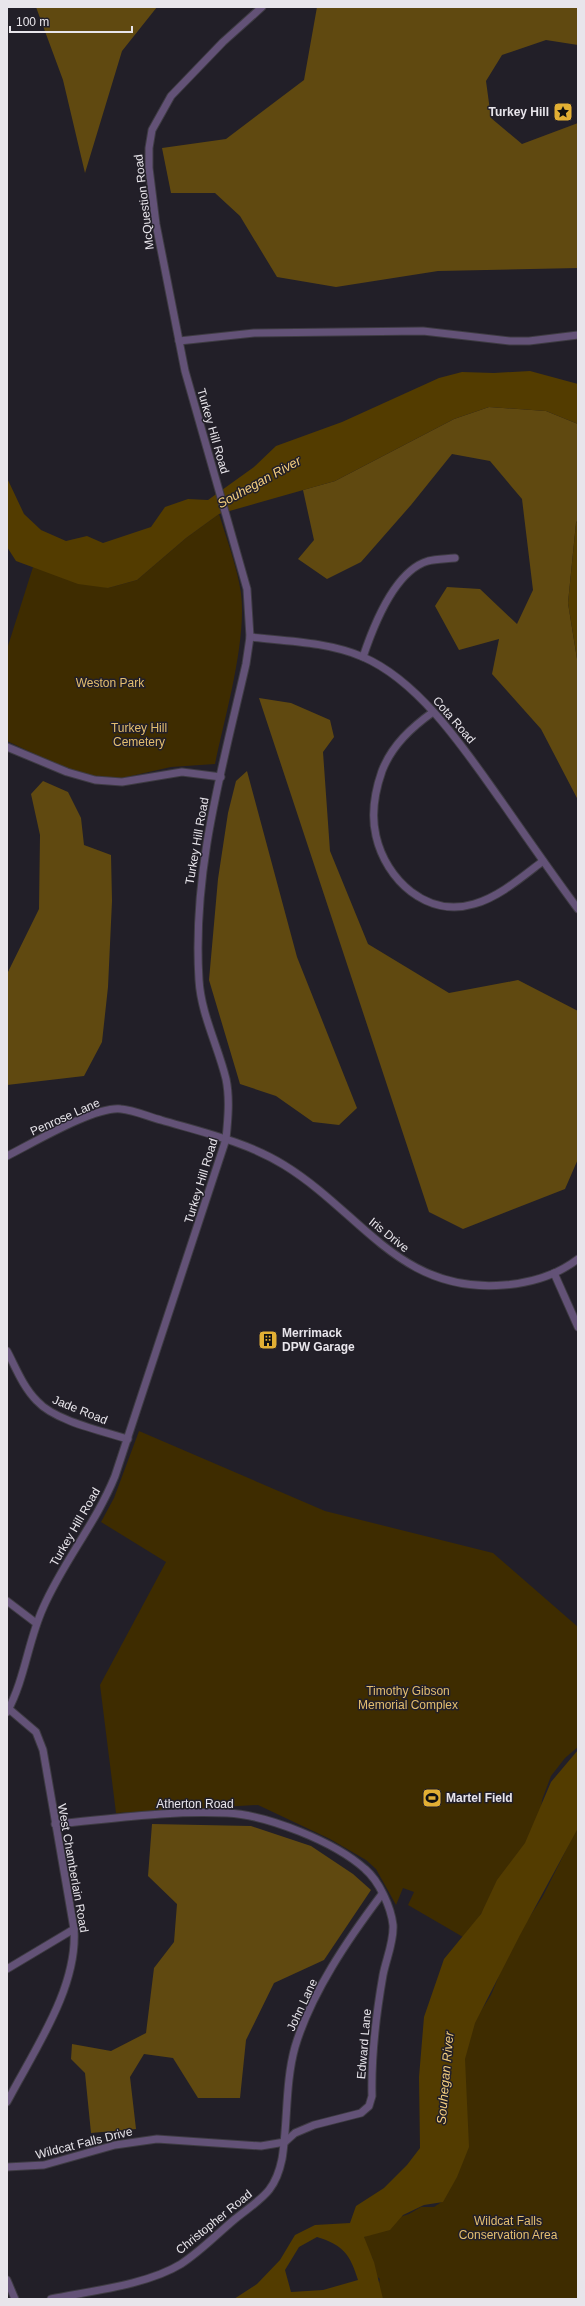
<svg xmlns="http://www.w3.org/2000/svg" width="585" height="2306" font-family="Helvetica,sans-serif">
	<rect width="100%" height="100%" fill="#221f28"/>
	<g fill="#3e2c00">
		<path d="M219,514C227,540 237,567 241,593C247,641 225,716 215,764L171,767L122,778H95L69,770L7,741V649L33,567L108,588L137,580L186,538Z"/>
		<polygon points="139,1431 325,1511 493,1553 578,1627 578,1747 565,1758 551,1776 542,1800 540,1817 533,1834 477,1920 463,1937 408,1905 414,1892 403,1888 396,1905 376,1869 366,1860 330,1839 258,1805 116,1813 100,1685 166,1562 101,1522 114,1498"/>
		<path d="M578,1826V2299H375L380,2279L374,2274C374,2266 375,2256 367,2252L363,2238L388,2221L409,2214L421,2207H434L443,2201L460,2071L472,2025L491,1995L512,1944L543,1896Z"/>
	</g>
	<g fill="#604910">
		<polygon points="36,7 157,7 122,51 85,173 63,80"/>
		<polygon points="317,7 578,7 578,45 546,40 502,55 486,81 491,118 522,144 578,123 578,268 438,271 336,287 277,277 240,216 215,193 171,193 162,148 226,139 304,80"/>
		<polygon points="489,407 546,411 578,424 578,519 576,523 568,603 578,665 578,800 541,729 492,674 499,639 459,650 435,606 447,587 480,589 517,624 533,590 522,499 490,461 452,454 411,505 361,562 327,579 298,559 314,540 303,490 335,481 454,419"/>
		<polygon points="259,698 291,703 330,720 334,737 323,752 330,851 368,944 449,993 518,980 578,1011 578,1159 565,1189 463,1229 429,1212"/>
		<polygon points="247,771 297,957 357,1108 339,1125 313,1122 276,1096 240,1084 209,980 218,879 228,813 236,781"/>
		<polygon points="43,781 68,792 81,818 84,845 111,855 112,901 108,987 102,1042 84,1076 7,1085 7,974 39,909 40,835 31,794"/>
		<polygon points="152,1824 251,1826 311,1846 353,1874 371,1890 324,1960 274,1983 246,2040 240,2098 198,2098 173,2058 144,2054 130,2077 136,2129 91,2133 85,2073 71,2059 72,2044 111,2051 146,2033 154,1968 174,1942 177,1904 148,1876"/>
	</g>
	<g fill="#533c00" fill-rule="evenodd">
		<polygon points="530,371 578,384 578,424 546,411 489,407 454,419 335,481 219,514 186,538 137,580 108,588 78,584 16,561 7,547 7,478 24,514 41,530 66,541 87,536 103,543 151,527 165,507 188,499 208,500 254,467 276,446 342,422 439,378 462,372 494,373"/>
		<polygon points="578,519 578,665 568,603 576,523"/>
		<path d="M578,1750V1828L520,1935L475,2023L465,2059L469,2147L457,2177L443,2202L424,2205L403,2215L390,2230L364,2237L374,2262L383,2299H234L257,2284L280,2260L295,2235L315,2225L350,2223L356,2206L384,2188L407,2165L420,2148L419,2077L424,2017L444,1959L481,1914L497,1880L525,1843L551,1782ZM317,2237C343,2245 350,2254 358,2280L323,2290L291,2292L285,2270L299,2247Z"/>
	</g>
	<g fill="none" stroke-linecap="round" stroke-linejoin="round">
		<g stroke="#3e3b43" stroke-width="9">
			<g id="minor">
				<polyline points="179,341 254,333 423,331 510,341 529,341 578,335"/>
				<path d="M250,637C286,641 329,642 363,657C421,682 467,753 502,802C527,838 552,874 578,909"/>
				<path d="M363,657C373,627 394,571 428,561C436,559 446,559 455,558"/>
				<path d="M433,712C412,727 392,745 382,771C375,791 371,815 376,836C386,880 427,918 474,904C499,897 522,877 543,861"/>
				<polyline points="7,747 67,772 95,780 122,782 182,772 221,777"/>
				<path d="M7,1156C33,1143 95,1106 121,1109C134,1110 149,1117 161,1120C202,1132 247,1142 284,1165C362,1213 400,1294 504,1285C530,1283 557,1275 578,1259"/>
				<polyline points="554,1273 578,1327"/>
				<path d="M7,1351C16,1368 23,1387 37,1401C55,1421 102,1431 128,1439"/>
				<polyline points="7,1601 36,1623"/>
				<path d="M7,1712C25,1679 28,1641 43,1608C63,1562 96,1523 115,1476L226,1139C228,1119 230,1098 226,1079C218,1046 201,1014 199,980C192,871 222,769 246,664L250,637L247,589L185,371L156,224L149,168V148L152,130L171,96L223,42L262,7"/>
				<polyline points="7,1969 74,1929"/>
				<path d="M7,2102C34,2050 78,1988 74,1929L43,1750L36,1732L9,1709"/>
				<path d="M7,2167L44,2165L115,2145L157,2139L261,2146L285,2142L295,2133L314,2125L361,2113L369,2106L372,2096C371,2056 376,2015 383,1975C386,1959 394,1942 393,1925C391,1907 379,1881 365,1869C335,1842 268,1815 227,1813C169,1810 111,1819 55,1824"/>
				<polyline points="7,2280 15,2299"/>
				<path d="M51,2299C90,2291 147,2285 181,2264C201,2251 217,2234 235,2219C261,2198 275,2193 282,2159C288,2122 285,2083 295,2047C311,1993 348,1939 382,1894"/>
			</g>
		</g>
		<use href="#minor" stroke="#635277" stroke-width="7"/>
	</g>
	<defs>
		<g id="sight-square" transform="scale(1)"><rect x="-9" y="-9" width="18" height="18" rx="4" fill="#e2af34" stroke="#221f28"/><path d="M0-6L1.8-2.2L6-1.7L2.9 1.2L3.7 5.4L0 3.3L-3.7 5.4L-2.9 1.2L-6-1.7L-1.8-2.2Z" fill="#111"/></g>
		<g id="building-square" transform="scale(1)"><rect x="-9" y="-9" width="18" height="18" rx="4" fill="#e2af34" stroke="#221f28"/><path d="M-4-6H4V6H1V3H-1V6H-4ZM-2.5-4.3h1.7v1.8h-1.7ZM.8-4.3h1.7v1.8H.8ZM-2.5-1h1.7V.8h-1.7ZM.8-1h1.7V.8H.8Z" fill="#111"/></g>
		<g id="stadium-square" transform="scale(1)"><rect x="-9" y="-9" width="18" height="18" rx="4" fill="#e2af34" stroke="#221f28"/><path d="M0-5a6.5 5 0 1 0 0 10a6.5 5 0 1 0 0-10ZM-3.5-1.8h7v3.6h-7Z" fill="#111"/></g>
	</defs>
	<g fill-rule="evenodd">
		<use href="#sight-square" x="563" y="112"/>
		<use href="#building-square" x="268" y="1340"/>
		<use href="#stadium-square" x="432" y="1798"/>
	</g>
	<g text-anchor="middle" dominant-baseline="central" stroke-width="3" stroke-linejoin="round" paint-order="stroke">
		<g font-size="12" font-weight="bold" fill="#e8e5eb" stroke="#221f28" text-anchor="start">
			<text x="549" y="112" text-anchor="end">Turkey Hill</text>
			<text x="282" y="1333">Merrimack<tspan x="282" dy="14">DPW Garage</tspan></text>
			<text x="446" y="1798">Martel Field</text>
		</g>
		<g font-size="12" fill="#e8e5eb" stroke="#221f28">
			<text transform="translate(144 202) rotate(-97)">McQuestion Road</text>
			<text transform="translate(213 431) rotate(74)">Turkey Hill Road</text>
			<text transform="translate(454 720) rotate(49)">Cota Road</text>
			<text transform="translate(197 841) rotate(-80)">Turkey Hill Road</text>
			<text transform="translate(65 1117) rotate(-24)">Penrose Lane</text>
			<text transform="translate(201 1181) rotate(-73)">Turkey Hill Road</text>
			<text transform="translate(389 1235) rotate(39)">Iris Drive</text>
			<text transform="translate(80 1410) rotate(22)">Jade Road</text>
			<text transform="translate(75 1527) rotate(-60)">Turkey Hill Road</text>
			<text x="195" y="1804">Atherton Road</text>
			<text transform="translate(73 1868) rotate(80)">West Chamberlain Road</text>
			<text transform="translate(302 2005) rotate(-65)">John Lane</text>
			<text transform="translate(364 2044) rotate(-85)">Edward Lane</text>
			<text transform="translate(84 2143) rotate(-14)">Wildcat Falls Drive</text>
			<text transform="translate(214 2222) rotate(-39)">Christopher Road</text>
		</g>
		<g font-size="12" fill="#e4be6f" stroke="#221f28">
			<text x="110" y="683">Weston Park</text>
			<text x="139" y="728">Turkey Hill<tspan x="139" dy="14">Cemetery</tspan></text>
			<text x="408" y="1691">Timothy Gibson<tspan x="408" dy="14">Memorial Complex</tspan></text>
			<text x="508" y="2221">Wildcat Falls<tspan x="508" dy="14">Conservation Area</tspan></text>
		</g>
		<g font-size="13" font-style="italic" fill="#f4ce7e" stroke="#221f28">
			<text transform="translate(259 482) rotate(-29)">Souhegan River</text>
			<text transform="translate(445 2078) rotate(-85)">Souhegan River</text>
		</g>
	</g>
	<rect width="585" height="2306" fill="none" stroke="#e8e5eb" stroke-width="16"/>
	<path d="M10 26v6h122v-6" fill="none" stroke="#e8e5eb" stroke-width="2"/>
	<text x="16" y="26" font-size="12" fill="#e8e5eb" stroke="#221f28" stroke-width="3" paint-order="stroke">100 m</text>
</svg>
